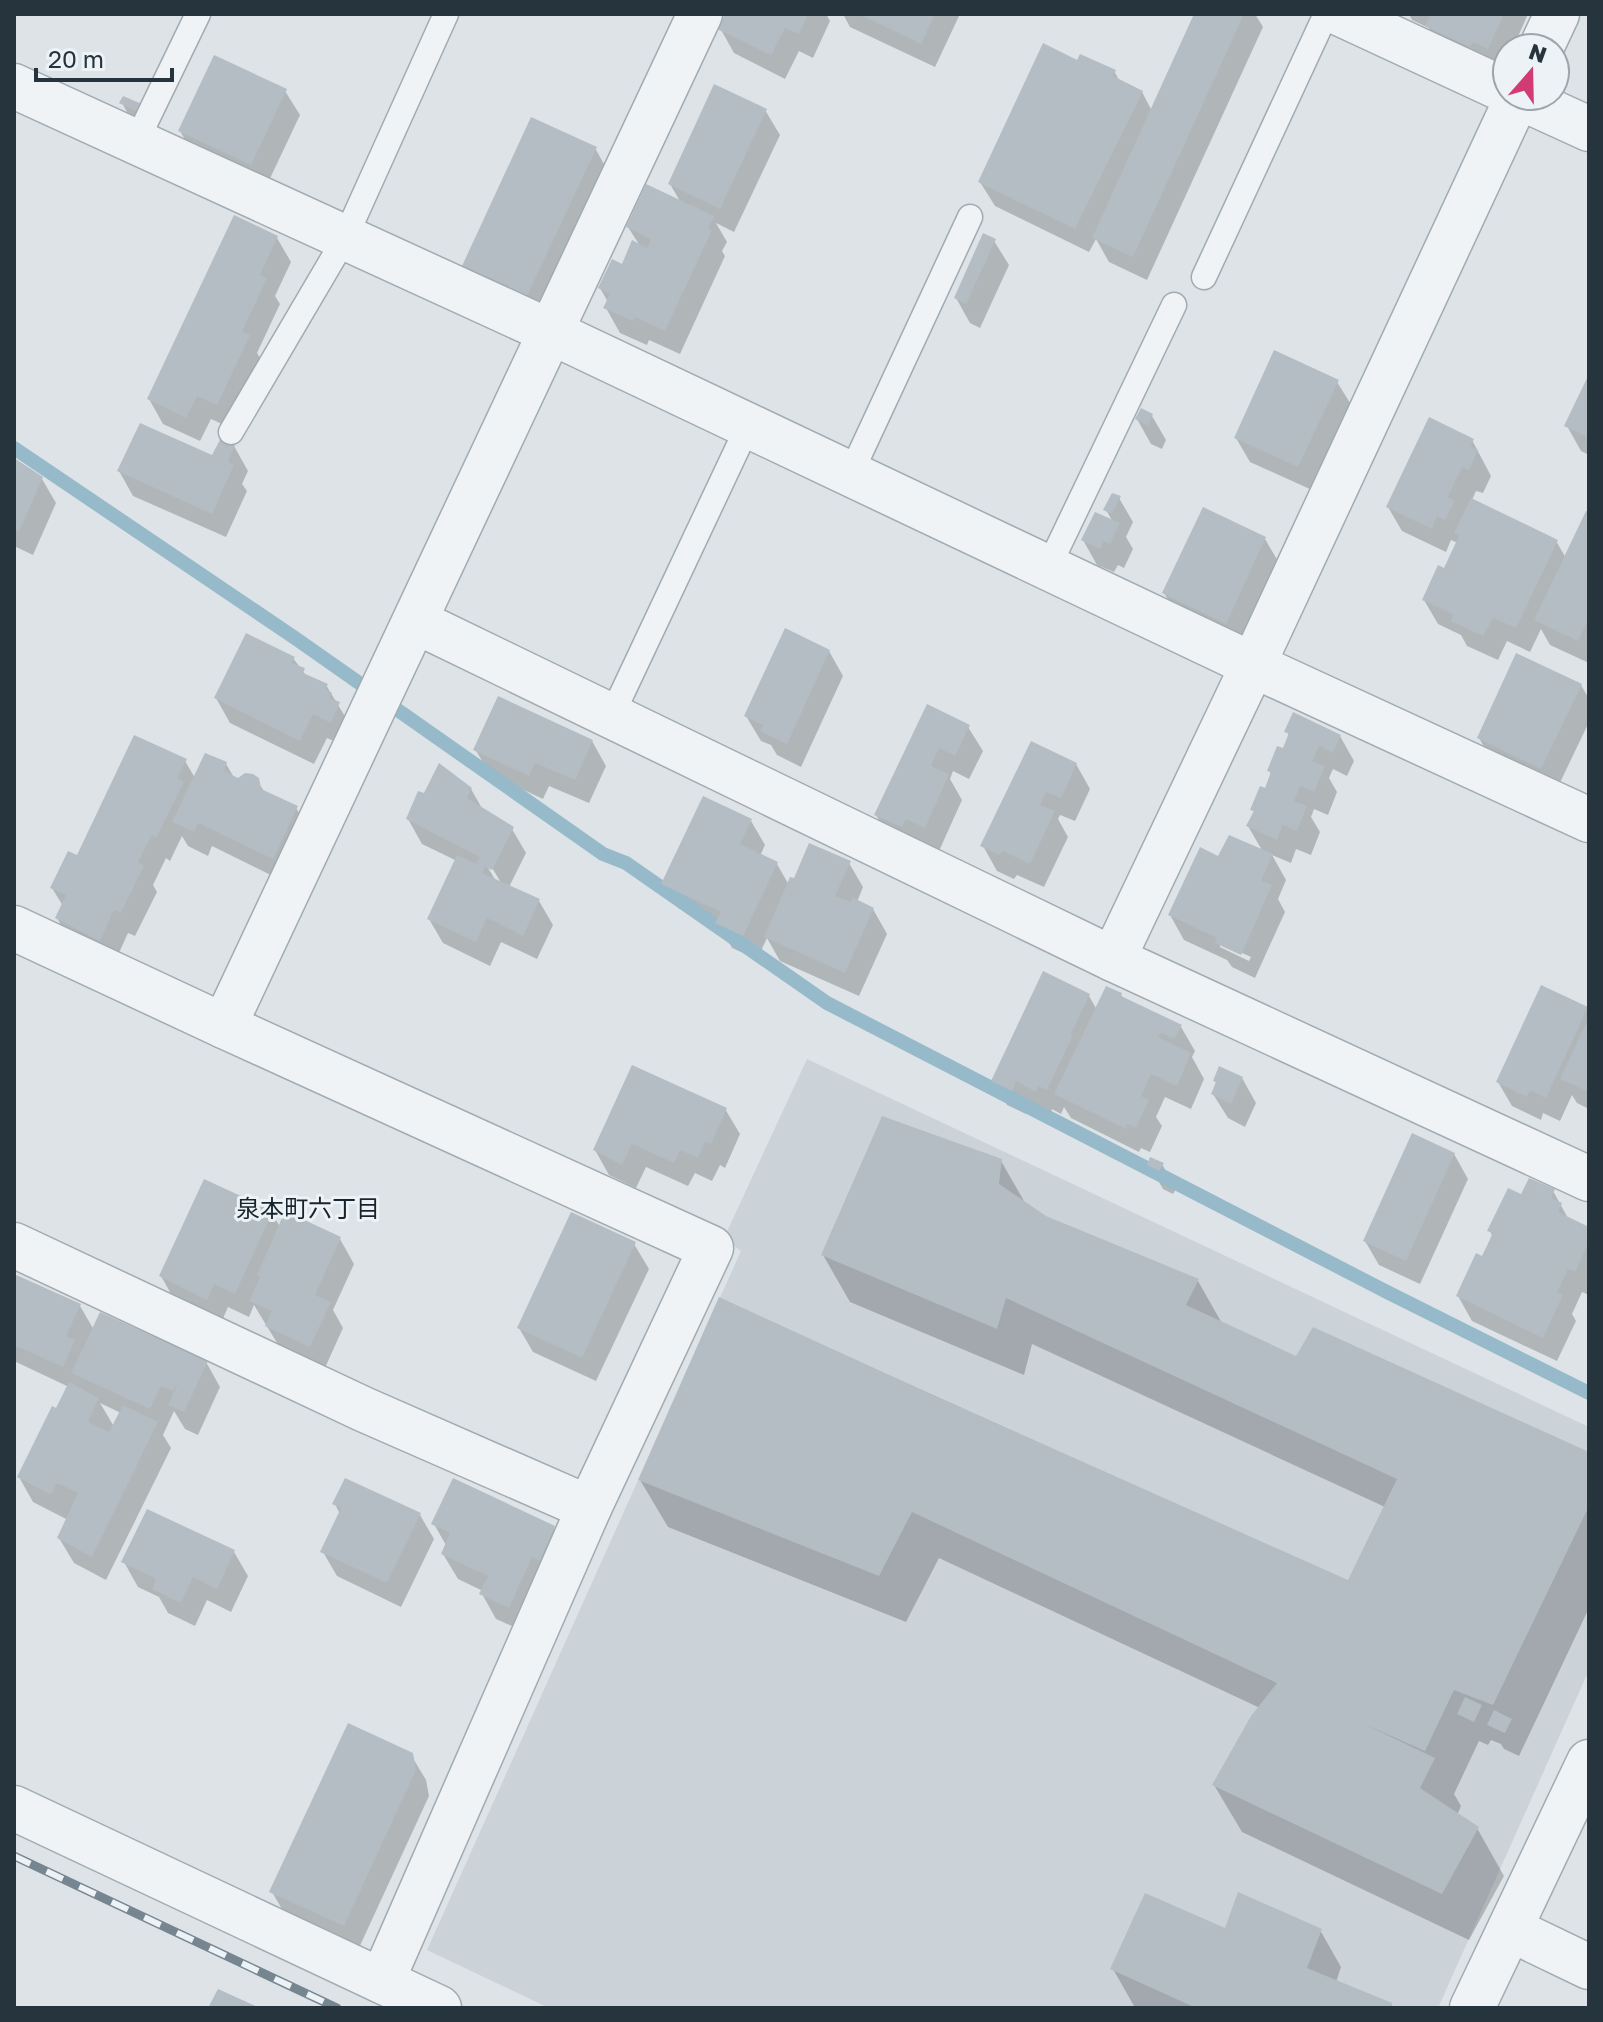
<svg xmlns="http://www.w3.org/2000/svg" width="1603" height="2022" font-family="'Golos Text','Noto Sans JP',sans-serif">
	<rect width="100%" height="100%" fill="#dde3e7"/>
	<polygon fill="#cbd3d9" points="807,1059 1589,1427 1589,1670 1438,2008 549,2008 427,1950 741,1251 724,1238"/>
	<g fill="#0003" fill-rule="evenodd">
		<polygon points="727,14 826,14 830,21 813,58 799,51 785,79 734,53 720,28"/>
		<polygon points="843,14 960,14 935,67 850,27"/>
		<polygon points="1196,14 1255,14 1263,27 1147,280 1109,262 1096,239 1089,252 995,206 980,182 1114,71 1120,82 1142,92 1152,111"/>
		<polygon points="1409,14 1528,14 1513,48 1507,48 1507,61 1502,73 1442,50 1429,28 1412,20"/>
		<polygon points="285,91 300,115 265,189 194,155 180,131"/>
		<polygon points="122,103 140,106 136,128"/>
		<polygon points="765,110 780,135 734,232 716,223 727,242 722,251 725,256 680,354 649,340 647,345 620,333 606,308 608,302 600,288 640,246 628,227 681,203 670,184"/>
		<polygon points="595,148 609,173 542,319 479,290 465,265"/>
		<polygon points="277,238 291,262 275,296 280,304 257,353 262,361 231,428 211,419 200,441 163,424 149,399"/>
		<polygon points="994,241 1009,265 980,328 970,323 956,298"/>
		<polygon points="1589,379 1589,455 1581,451 1567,426"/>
		<polygon points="1337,382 1352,406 1312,490 1250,462 1236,438"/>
		<polygon points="1152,416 1166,440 1162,449 1151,444 1137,419"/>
		<polygon points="1472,440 1491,476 1483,493 1476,491 1472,500 1556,541 1566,558 1589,514 1589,663 1550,645 1541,629 1530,652 1507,641 1498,660 1467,646 1461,635 1438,624 1424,600 1445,571 1458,543 1451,540 1446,552 1402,531 1388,507"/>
		<polygon points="234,446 248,471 242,484 247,491 226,537 133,496 119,471 213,458"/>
		<polygon points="14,460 42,479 56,503 33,555 14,546"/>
		<polygon points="1119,498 1133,522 1126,537 1133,549 1124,568 1118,565 1114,572 1097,565 1083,540 1113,522 1106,510"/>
		<polygon points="1265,539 1279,563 1240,647 1179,617 1164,593"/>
		<polygon points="829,651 843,676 801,767 777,755 771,745 761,741 746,716"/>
		<polygon points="293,658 308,678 326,685 352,728 345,746 327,738 314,764 230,723 216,698"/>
		<polygon points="1581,685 1589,699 1589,722 1555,793 1493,762 1479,738"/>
		<polygon points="928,706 968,727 983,751 969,779 953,771 950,779 962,800 939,851 890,839 876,815"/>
		<path d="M1286,731L1340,736L1354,761L1347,776L1333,769L1329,778L1337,792L1328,815L1314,809L1311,817L1320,832L1311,855L1296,849L1291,863L1272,855L1286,880L1278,899L1285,912L1255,978L1232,967L1227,960L1184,940L1170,915L1219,859L1263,852L1248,826L1255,813L1252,809L1266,790L1272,775L1269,771L1284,751L1290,737ZM1220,943L1251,957L1249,961L1220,947Z"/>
		<polygon points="592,741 606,766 589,803 549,786 543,799 490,774 475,749"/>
		<polygon points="185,761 195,778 226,764 235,779 257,780 265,793 296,808 311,832 287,883 212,846 208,856 188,846 182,836 170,861 166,858 153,885 157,892 135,936 128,933 114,964 71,943 57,918 63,906 52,888 78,858"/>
		<polygon points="1076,764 1090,789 1075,821 1060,815 1058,819 1068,837 1044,887 1017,875 1014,879 997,871 983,846"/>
		<path d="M471,789L483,810L512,829L526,853L509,887L539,901L553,925L537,959L501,942L490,966L443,943L429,919L457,861L422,844L408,819ZM488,861L500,881H496L485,863Z"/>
		<polygon points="751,821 765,845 760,856 777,864 789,885 849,863 863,887 857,902 873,909 887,934 859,996 780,961 767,938 757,959 732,948 721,928 678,908 664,883"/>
		<polygon points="1121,995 1124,999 1181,1027 1195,1051 1192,1057 1204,1079 1191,1109 1165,1097 1156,1117 1162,1126 1150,1152 1141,1148 1139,1152 1071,1118 1064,1107 1061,1114 1052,1109 1050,1115 1030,1105 1026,1114 1007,1105 993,1081 1089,996 1097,1010"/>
		<polygon points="1586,1008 1589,1013 1589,1109 1577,1103 1572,1095 1560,1121 1543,1113 1541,1120 1512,1106 1498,1082"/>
		<polygon points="1242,1078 1256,1103 1245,1127 1228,1118 1213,1094 1217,1085 1215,1081"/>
		<polygon points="725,1109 740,1134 725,1168 720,1165 712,1181 695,1173 688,1186 646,1167 636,1188 609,1175 595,1150"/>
		<polygon points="1454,1154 1468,1179 1420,1284 1379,1265 1365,1241"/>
		<polygon points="1001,1161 1027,1206 1045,1218 1198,1281 1223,1325 1297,1358 1589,1455 1589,1608 1519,1756 1504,1749 1501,1744 1491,1740 1488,1745 1479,1741 1454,1794 1461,1806 1457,1815 1477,1828 1504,1876 1469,1940 1242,1832 1214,1785 1260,1708 939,1558 906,1622 668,1527 640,1480 720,1299 1348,1582 1385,1507 1032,1344 1024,1375 850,1302 823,1255"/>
		<polygon points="1162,1164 1176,1189 1173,1194 1163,1189 1149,1165"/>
		<polygon points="1553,1191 1569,1220 1589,1229 1589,1295 1582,1292 1572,1314 1576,1321 1557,1361 1472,1321 1458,1296 1483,1259 1493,1238 1490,1231 1522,1197"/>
		<polygon points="272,1213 280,1227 340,1239 354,1264 333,1310 343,1328 324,1370 282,1351 254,1305 249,1317 228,1307 221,1323 175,1301 161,1276"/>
		<polygon points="634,1244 649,1269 596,1381 533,1352 519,1328"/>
		<path d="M14,1276L80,1306L94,1330L206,1362L220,1387L198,1435L185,1429L174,1411L163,1435L171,1448L106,1580L74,1563L59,1538L68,1520L33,1502L19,1477L69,1387L14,1361ZM100,1403L121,1413L114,1427L109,1418Z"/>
		<polygon points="335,1504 420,1515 434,1539 401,1607 337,1576 323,1552 340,1514"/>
		<polygon points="434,1524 554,1528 568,1552 523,1631 496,1619 482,1594 483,1591 458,1579 443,1554 447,1547"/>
		<polygon points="234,1552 248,1576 231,1612 207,1600 195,1626 168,1613 159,1597 138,1587 124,1562"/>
		<polygon points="411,1755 426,1780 429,1796 358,1950 286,1916 272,1892"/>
		<polygon points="1320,1930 1341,1967 1336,1982 1391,2004 1393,2008 1139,2008 1134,2006 1113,1969 1226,1931"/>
	</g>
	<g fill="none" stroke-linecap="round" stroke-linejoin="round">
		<polyline stroke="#96bac9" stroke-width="14" points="14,448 295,638 603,854 626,863 827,1003 1387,1292 1589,1393"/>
	</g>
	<g fill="#b4bdc4">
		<polygon points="725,14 808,14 799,34 785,28 771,55 717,29"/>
		<polygon points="859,14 935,14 921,44"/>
		<polygon points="1194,14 1244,14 1133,257 1092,238"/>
		<polygon points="1431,14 1504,14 1488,49 1473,42 1470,47 1425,26"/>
		<polygon points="1043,43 1077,60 1080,54 1116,70 1113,76 1143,91 1075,229 978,182"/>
		<polygon points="214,55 287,89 251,165 178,131"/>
		<polygon points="714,84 767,109 720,209 668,184"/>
		<polygon points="123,96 142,104 138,112 119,103"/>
		<polygon points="531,117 597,147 527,296 462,266"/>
		<polygon points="646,184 714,216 708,229 712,230 665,331 635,317 633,321 603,308 610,294 598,288 612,259 622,264 632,240 647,248 651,239 626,227"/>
		<polygon points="234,215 278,236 260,275 267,278 242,332 250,335 217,405 197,396 186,418 147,399"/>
		<polygon points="983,233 996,239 966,304 954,298"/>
		<polygon points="1274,350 1339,380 1298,467 1234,438"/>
		<polygon points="1589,374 1589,438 1564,426"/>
		<polygon points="1141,408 1153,414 1148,426 1135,419"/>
		<polygon points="1429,417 1474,439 1470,446 1478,450 1469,470 1462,467 1448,497 1455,501 1445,520 1437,516 1432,529 1386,507"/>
		<polygon points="140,423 212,455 221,438 235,445 228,462 234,465 212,514 117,471"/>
		<polygon points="14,458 43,477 19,532 14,529"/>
		<polygon points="1112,493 1121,496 1112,514 1103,510"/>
		<polygon points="1471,498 1558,540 1516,628 1493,618 1483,636 1451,621 1453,614 1422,600 1438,565 1444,568 1459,536 1454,533"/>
		<polygon points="1203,507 1266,537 1226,624 1162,593"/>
		<polygon points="1586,511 1589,512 1589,618 1578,641 1534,620"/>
		<polygon points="1095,512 1120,523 1110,544 1104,541 1100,549 1081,540"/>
		<polygon points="785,628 830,650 787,744 760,731 763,725 744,716"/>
		<polygon points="246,633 295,657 291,663 305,668 303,673 328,684 325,689 332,693 330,698 340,702 331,723 313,714 300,741 214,698"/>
		<polygon points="1516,653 1582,684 1541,769 1477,738"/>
		<polygon points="498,696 593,740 575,780 535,763 529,776 473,750"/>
		<polygon points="927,704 970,725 955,756 939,748 931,766 949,774 925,828 906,819 902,827 874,815"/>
		<polygon points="1293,712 1341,735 1333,753 1319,746 1312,761 1325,766 1314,792 1300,786 1294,801 1307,806 1297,831 1283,825 1277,840 1246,826 1254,811 1250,810 1260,786 1265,788 1271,772 1267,771 1277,746 1283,748 1289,733 1284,732"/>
		<polygon points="134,735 187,759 177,778 184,782 156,838 152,835 138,862 144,866 121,913 114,910 100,941 55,918 66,895 50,888 68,851 77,855"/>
		<polygon points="1031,741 1077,763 1061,798 1046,792 1040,805 1055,811 1030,864 1003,851 1000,855 980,846"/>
		<polygon points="205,753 227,762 224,771 238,778 245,773 253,774 259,778 261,789 298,806 273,859 198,823 194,832 172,822"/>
		<polygon points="439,763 472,788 467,798 514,827 492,870 485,867 482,873 540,899 523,936 487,918 476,942 427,919 457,855 476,864 480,857 406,819 418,791 424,793"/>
		<polygon points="703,796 752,819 740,844 778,862 743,936 715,923 721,912 661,884"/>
		<polygon points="1229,835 1273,854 1261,881 1272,885 1241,955 1215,943 1217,938 1168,915 1200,847 1218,856"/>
		<polygon points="809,843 851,861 835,896 851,902 852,897 874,908 845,973 764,937 790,877 794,878"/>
		<polygon points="1043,971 1090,994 1071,1034 1073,1035 1047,1090 1038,1086 1036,1092 1016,1081 1012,1091 991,1081"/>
		<polygon points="1541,985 1588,1007 1546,1098 1530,1090 1527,1097 1496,1082"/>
		<polygon points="1106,986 1122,993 1121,996 1182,1025 1174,1039 1161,1033 1158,1037 1191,1053 1177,1086 1151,1074 1141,1096 1149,1100 1136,1128 1127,1124 1126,1129 1054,1094"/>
		<polygon points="1589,1017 1589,1092 1560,1079"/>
		<polygon points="632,1065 727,1108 711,1144 705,1142 698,1158 680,1150 674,1163 632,1144 622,1165 593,1150"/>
		<polygon points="1219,1066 1243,1077 1231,1104 1211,1094 1216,1082 1213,1081"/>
		<polygon points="882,1116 1002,1159 999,1184 1046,1216 1199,1279 1186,1305 1296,1356 1313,1327 1589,1452 1589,1506 1493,1705 1454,1690 1425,1751 1362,1723 1435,1758 1420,1788 1479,1827 1442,1894 1212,1785 1251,1716 1277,1683 912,1512 879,1576 638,1480 719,1297 935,1396 1348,1580 1397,1479 1006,1298 997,1329 821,1255"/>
		<polygon points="1412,1133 1455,1153 1406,1261 1363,1241"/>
		<polygon points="1150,1157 1164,1163 1159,1171 1147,1165"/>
		<polygon points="1529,1178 1555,1189 1551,1198 1562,1203 1558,1212 1589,1227 1589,1242 1575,1272 1568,1269 1557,1292 1563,1295 1543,1338 1456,1296 1476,1253 1482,1256 1493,1233 1487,1231 1508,1188 1521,1194"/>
		<polygon points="204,1179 273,1211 235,1294 214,1284 207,1300 159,1276"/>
		<polygon points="285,1211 341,1237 315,1295 331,1302 310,1347 265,1326 272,1311 249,1301 260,1277 257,1275"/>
		<polygon points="571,1212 636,1242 582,1358 517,1328"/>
		<polygon points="14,1274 81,1304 66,1336 75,1340 63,1367 14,1345"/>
		<polygon points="100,1312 208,1361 184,1412 168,1405 180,1378 173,1391 161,1386 150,1409 71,1373"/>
		<polygon points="69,1382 99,1398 88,1422 109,1432 123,1405 158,1422 92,1557 57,1538 78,1493 57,1483 51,1495 17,1477 52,1406 56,1408"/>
		<polygon points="345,1478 421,1513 387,1583 320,1552 341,1508 332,1504"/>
		<polygon points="453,1478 555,1526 540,1561 532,1557 509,1608 479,1594 488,1576 441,1554 450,1533 431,1524"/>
		<polygon points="147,1509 235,1550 217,1589 193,1577 181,1603 152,1589 156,1579 121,1562"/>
		<polygon points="1465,1697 1482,1705 1474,1722 1457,1714"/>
		<polygon points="1494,1710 1512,1719 1505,1733 1487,1725"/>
		<polygon points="348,1723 413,1753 416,1770 344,1926 269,1892"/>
		<polygon points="1238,1892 1322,1929 1307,1968 1392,2003 1390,2008 1196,2008 1110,1969 1145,1893 1225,1928"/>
		<polygon points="218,1989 260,2008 208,2008"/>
	</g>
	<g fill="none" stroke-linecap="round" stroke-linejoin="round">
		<g stroke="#a2abb1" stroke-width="27">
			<g id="service">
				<polyline points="136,142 198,14"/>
				<polyline points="1204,277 1326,14"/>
				<polyline points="231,432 345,238 446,14"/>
				<polyline points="850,475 970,217"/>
				<polyline points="1048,568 1174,305"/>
				<polyline points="611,717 748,426"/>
			</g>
		</g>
		<g stroke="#a2abb1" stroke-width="47">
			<g id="minor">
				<polyline points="1341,14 1507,91"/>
				<polyline points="1541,48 1557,14"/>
				<polyline points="14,86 551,332 1253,665 1589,820"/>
				<polyline points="1517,96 1589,129"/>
				<polyline points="415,621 1113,959 1589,1179"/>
				<polyline points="14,928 224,1026 711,1248 589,1508 382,1981"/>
				<polyline points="1113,959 1253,665 1518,96"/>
				<polyline points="224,1026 700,14"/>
				<polyline points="14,1245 363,1409 589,1508"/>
				<polyline points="14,1808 439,2008"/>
				<polyline points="1510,1929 1589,1967"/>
				<polyline points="1472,2008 1589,1762"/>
			</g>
		</g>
		<use href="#service" stroke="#eff3f5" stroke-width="24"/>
		<use href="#minor" stroke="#eff3f5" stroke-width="44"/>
		<g stroke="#768691" stroke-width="9">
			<polyline id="rail" points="14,1856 337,2008"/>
		</g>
		<use href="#rail" stroke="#ecf2f5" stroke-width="6" stroke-dasharray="18" stroke-linecap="butt"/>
	</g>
	<g text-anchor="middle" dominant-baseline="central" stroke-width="6" stroke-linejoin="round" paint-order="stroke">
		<g font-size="24" fill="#18252e" stroke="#ecf2f5">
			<text x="308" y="1207">泉本町六丁目</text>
		</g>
	</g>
	<rect width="1603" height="2022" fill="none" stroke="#26343e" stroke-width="32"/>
	<g transform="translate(1531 72) rotate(20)"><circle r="38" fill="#ecf2f5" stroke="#9da6ac" stroke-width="2"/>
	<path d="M0-6L14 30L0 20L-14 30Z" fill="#d13d73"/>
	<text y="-12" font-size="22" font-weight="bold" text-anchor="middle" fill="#26343e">N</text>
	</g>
	<path d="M36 68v12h136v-12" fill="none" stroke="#26343e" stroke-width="4"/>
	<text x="48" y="68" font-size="24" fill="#26343e" stroke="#ecf2f5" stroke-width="6" paint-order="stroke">20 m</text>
</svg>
